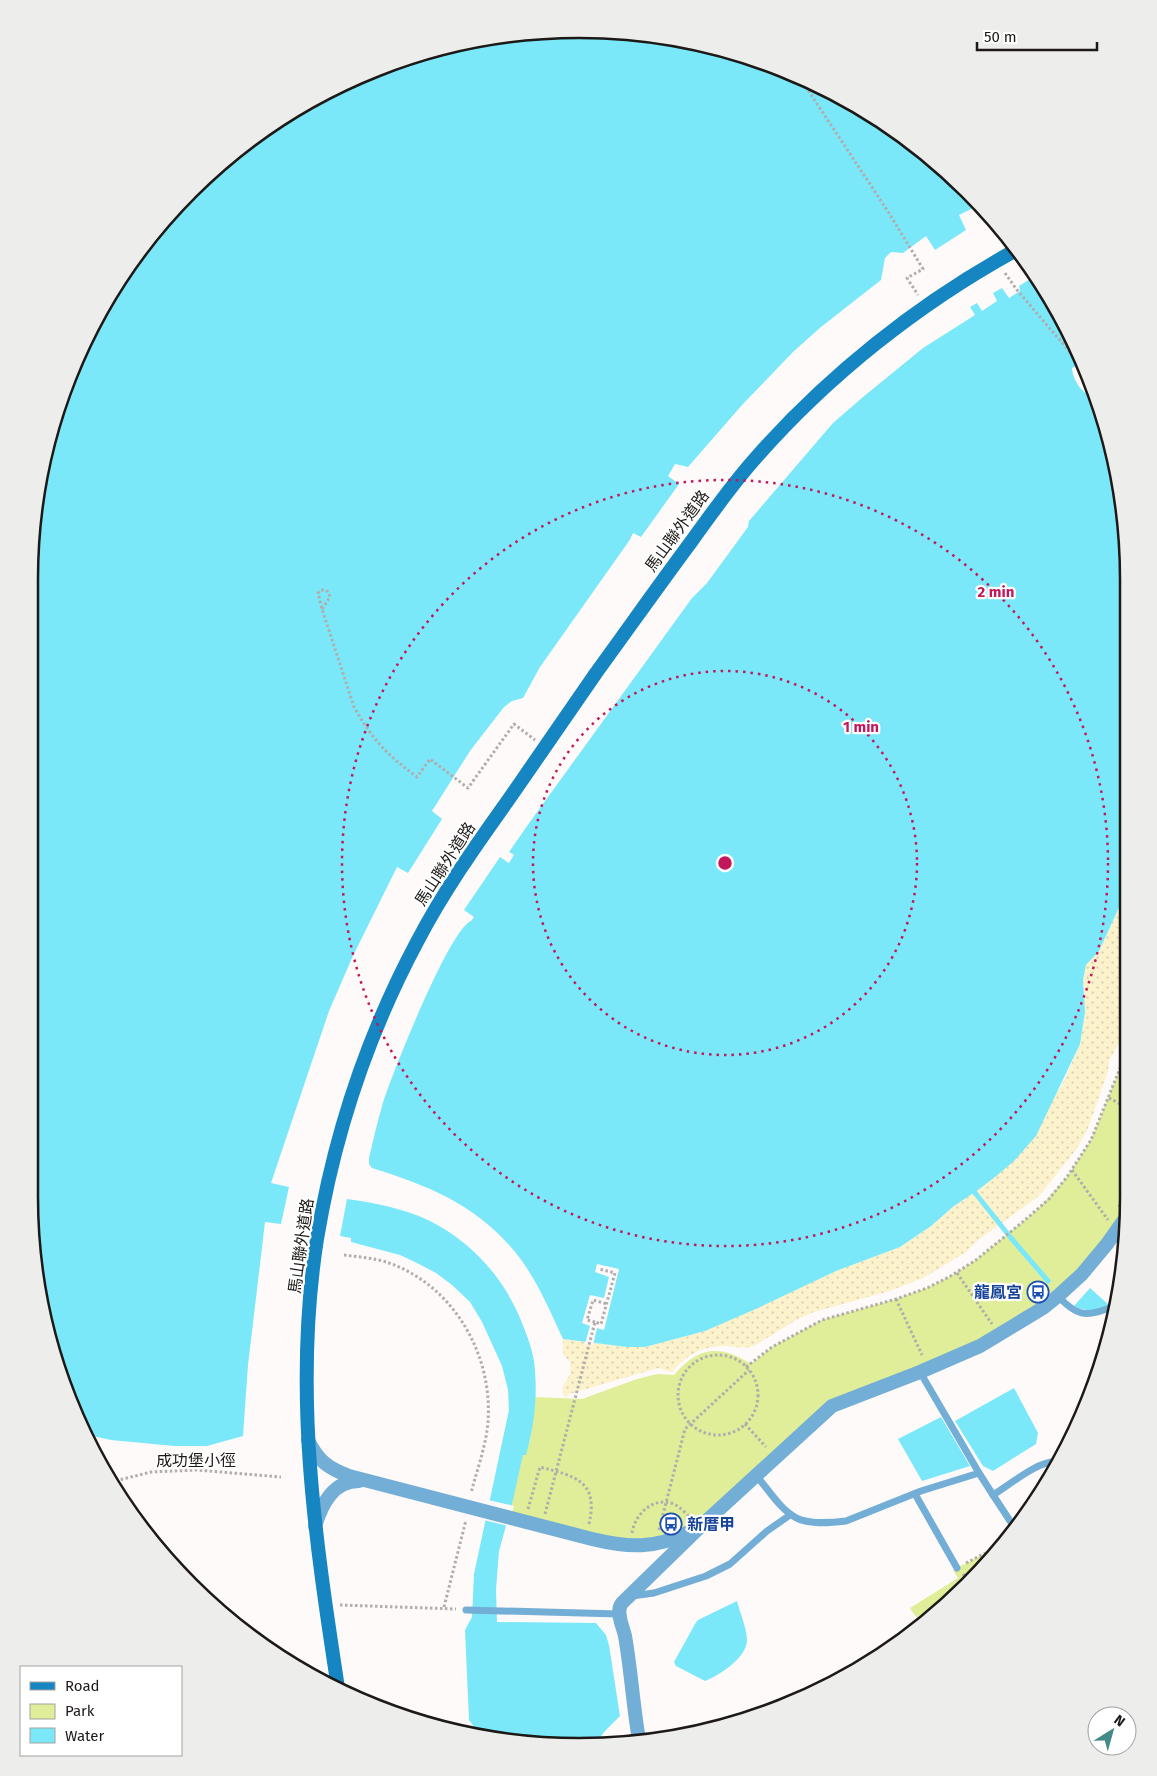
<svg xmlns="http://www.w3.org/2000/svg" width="1157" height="1776" font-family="'Fira Sans','Noto Sans TC',sans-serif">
	<defs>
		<pattern id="sand-dots" width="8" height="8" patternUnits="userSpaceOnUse" patternTransform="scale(1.25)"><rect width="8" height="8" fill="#fcf2cc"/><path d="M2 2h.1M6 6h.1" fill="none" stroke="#d7cfae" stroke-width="1.8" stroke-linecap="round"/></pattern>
	</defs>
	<rect width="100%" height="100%" fill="#fefaf9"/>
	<g fill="#e0ee99">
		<path d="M1125,1056L1124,1220L1094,1260L998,1336L832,1406L701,1526L651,1545L508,1517L523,1454L530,1441L535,1397L582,1399L637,1379L657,1374L674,1375C698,1347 719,1344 751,1364L772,1347L822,1320L896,1299L927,1288L949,1277L976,1260L1037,1210L1067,1177L1091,1140Z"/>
		<polygon points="1001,1545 992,1560 923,1624 913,1613 910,1608 958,1578 953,1570"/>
	</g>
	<path fill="url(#sand-dots)" d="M1125,887V1023L1122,1037L1109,1061L1108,1071L1087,1131L1075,1151L1039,1196L978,1240L966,1252L923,1278L890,1291L814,1312L798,1319L754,1346C745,1349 737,1347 727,1346C705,1345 685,1355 672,1372L658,1368L569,1394L565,1398L562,1388L570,1374V1362L563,1354V1339L627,1347H645L705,1331L836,1271L900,1247L931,1226L954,1206L978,1190L1062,1085L1080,1044L1085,1012L1083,980L1086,965L1099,951L1122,901Z"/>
	<g fill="#7be8fa">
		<polygon points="543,30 651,33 755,58 854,103 941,165 979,205 959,215 966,230 935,250 926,236 903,253 891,252 885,258 881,280 821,327 793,352 742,405 688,467 675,464 668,476 679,484 641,537 633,533 629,541 540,667 523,698 512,701 504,707 470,751 432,811 442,819 408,873 397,867 352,958 329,1011 271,1183 289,1187 281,1224 265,1222 248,1365 243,1436 207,1446 174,1446 111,1440 88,1435 58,1374 33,1270 33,506 58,402 85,336 165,216 244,142 336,85 436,47"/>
		<path d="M1035,276L1072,336L1082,363L1072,368C1073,383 1084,394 1096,400L1110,436L1127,543L1125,887L1122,901L1099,951L1086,965L1083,980L1085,1012L1080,1044L1036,1136L1014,1161L995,1177L978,1190L954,1206L931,1226L900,1247L836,1271L758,1308L705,1331L645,1347H627L563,1339C551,1313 539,1285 522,1261C483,1208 433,1187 372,1168L369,1164V1158C373,1141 377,1123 382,1106C390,1078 450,928 471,921L474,917L464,910L500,857L509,863L514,855L509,852L527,826L692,598L707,583L748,527L749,521L833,423L863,397L923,348L975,315L970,307L977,303L982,311L997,301L993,293L1002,288L1009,298L1020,291L1019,286Z"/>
		<path d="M347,1199C375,1203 402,1208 428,1220C473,1242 507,1281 524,1328C528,1338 532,1349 534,1361C538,1392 535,1424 526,1455H523L512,1504L499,1551L496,1590L497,1622L596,1623L606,1635L609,1645L620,1716L605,1731L598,1740L584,1743L542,1746L482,1738L469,1720L465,1630L472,1617L474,1574L509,1410L508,1390L502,1366L482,1322L470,1302L452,1285L436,1273L417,1263L400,1255L351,1242V1238L340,1236Z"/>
		<path d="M1090,1288L1109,1305C1099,1312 1085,1312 1074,1306Z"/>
		<polygon points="1014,1388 1038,1433 1036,1444 993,1471 983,1466 955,1421"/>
		<polygon points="941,1417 970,1466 922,1481 898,1439"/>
		<path d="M737,1601C740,1613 746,1626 747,1639C748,1657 720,1675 705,1681L676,1666L674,1662L695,1624L698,1620Z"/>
	</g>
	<g fill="#fefaf9">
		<polygon points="597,1264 619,1269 604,1330 597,1328 593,1345 585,1344 590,1326 582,1323 590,1295 604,1298 609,1277 595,1272"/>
		<polygon points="488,1500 514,1506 508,1526 484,1520"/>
	</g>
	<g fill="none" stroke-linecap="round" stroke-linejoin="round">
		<polyline stroke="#7be8fa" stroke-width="5" points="972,1189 1011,1238 1048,1281"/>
		<g stroke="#b1adac" stroke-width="3" stroke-dasharray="2.5 2.5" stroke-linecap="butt">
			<polyline points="800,78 889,213 923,269 907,278 918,295"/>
			<polyline points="1005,273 1017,290 1082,366 1080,372 1093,392"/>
			<path d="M322,609L330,597L329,593L326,590H321L318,593L322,609L354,707C372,739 387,755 417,777L430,759L468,788L514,724L535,740"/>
			<polyline points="1109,1098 1124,1106"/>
			<polyline points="1072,1170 1108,1220"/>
			<polyline points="1119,1207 1124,1197"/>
			<path d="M344,1255C359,1257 375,1258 389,1263C454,1286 493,1355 488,1422C486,1446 477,1470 471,1493"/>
			<polyline points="957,1273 992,1324"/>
			<polyline points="896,1299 922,1355"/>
			<polyline points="595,1322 587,1320 593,1300 607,1304"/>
			<circle cx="718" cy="1395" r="40"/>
			<polyline points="746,1367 772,1347 822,1320 896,1299 927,1288 949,1277 976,1260 1025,1220 1049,1199 1067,1177 1091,1140 1125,1056"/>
			<polyline points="745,1424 766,1447"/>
			<polyline points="111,1482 151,1472 197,1470 281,1477"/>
			<path d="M528,1509L540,1467C575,1476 599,1481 589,1524"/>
			<polyline points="545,1514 595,1322 601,1324 615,1273 599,1269"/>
			<polyline points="659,1530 685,1429 749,1370"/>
			<path d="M632,1533C635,1514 653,1496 674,1504C680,1507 685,1513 690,1517"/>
			<polyline points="966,1563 1001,1545"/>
			<polyline points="963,1574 969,1582"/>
			<polyline points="340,1605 456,1609"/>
			<polyline points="444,1607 466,1520"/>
		</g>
		<g stroke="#73aed6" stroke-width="7">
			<path d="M1058,1296C1079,1319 1088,1316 1115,1306"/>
			<path d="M979,1473L993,1495C1008,1486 1040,1459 1057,1462"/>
			<path d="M756,1475C788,1515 791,1528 846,1521L921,1491L979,1473L920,1372"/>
			<polyline points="915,1494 957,1568"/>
			<polyline points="993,1495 1014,1527"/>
			<polyline points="632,1596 654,1593 706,1576 730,1564 767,1531 790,1515"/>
			<polyline points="466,1610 619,1614"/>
		</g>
		<g stroke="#73aed6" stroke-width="14">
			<path d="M308,1440C318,1461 328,1468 349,1476L592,1539C629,1548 655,1549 689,1532"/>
			<path d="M315,1526C322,1504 333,1481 359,1481"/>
			<path d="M639,1740C633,1705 631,1670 625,1636C623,1626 615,1612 622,1603L701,1526L832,1406L920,1372L980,1346L1043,1308L1058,1296L1082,1274L1107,1244L1124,1220"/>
		</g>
		<path stroke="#1586c1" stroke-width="14" d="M338,1688C315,1538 293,1391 317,1239C334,1136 368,1034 417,942C443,892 476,845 509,799C538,757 567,715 596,673C628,629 659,585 691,542C711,514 731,486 753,461C827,376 919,303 1018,249"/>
	</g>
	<g fill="none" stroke="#c2185b" stroke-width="2.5" stroke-dasharray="2.5 5">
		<circle cx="725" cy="863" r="192"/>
		<circle cx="725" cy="863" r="383"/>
	</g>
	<defs>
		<g id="bus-ring" transform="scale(1.125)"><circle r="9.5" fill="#fff" stroke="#1a4fb4" stroke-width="1.5"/><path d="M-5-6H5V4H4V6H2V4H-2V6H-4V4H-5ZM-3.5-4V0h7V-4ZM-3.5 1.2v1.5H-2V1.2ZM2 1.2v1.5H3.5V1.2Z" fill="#1a4fb4"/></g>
	</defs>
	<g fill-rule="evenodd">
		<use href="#bus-ring" x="1038" y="1292"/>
		<use href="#bus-ring" x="671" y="1524"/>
	</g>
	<g text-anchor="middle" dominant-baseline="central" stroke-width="4.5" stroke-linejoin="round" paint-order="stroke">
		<g font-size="16" fill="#1c1917" stroke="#fff">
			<text transform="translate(677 531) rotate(-54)">馬山聯外道路</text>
			<text transform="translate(445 864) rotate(-57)">馬山聯外道路</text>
			<text transform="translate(301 1246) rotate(-82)">馬山聯外道路</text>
			<text x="196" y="1460">成功堡小徑</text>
		</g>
		<g font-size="16" font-weight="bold" fill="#164399" stroke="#fff" text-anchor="end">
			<text x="1022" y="1292">龍鳳宮</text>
			<text x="687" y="1524" text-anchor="start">新厝甲</text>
		</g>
	</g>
	<path d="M0 0H1157V1776H0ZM579 38H579A541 541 0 0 1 1120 579V1197A541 541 0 0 1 579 1738H579A541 541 0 0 1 38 1197V579A541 541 0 0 1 579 38Z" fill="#ededec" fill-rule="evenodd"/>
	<path fill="none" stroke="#1c1917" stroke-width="2.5" d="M579 38H579A541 541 0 0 1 1120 579V1197A541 541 0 0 1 579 1738H579A541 541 0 0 1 38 1197V579A541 541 0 0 1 579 38Z"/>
	<circle cx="725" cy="863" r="8" fill="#c2185b" stroke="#fff" stroke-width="2.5"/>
	<g font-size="15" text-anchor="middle" font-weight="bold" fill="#c2185b" stroke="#fff" stroke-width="4.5" stroke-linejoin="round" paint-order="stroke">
		<text x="996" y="597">2 min</text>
		<text x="861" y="732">1 min</text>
	</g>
	<rect x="20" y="1666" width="162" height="90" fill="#ffffff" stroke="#a4a3a2"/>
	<rect x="30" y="1682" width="25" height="8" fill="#1586c1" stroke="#a4a3a2"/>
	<text x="65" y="1691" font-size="15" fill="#1c1917">Road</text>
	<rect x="30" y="1704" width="25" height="15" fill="#e0ee99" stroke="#a4a3a2"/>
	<text x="65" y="1716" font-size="15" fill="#1c1917">Park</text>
	<rect x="30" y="1728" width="25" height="15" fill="#7be8fa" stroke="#a4a3a2"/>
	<text x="65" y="1741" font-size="15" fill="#1c1917">Water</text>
	<g transform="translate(1112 1731) rotate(37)"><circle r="24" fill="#ffffff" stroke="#a4a3a2"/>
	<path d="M0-4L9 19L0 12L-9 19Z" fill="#438b88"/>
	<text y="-8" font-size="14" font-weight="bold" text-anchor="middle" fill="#1c1917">N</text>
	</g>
	<path d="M977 42v8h120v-8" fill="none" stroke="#1c1917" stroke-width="2.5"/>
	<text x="984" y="42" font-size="15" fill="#1c1917" stroke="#ffffff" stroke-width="4" paint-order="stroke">50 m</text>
</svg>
